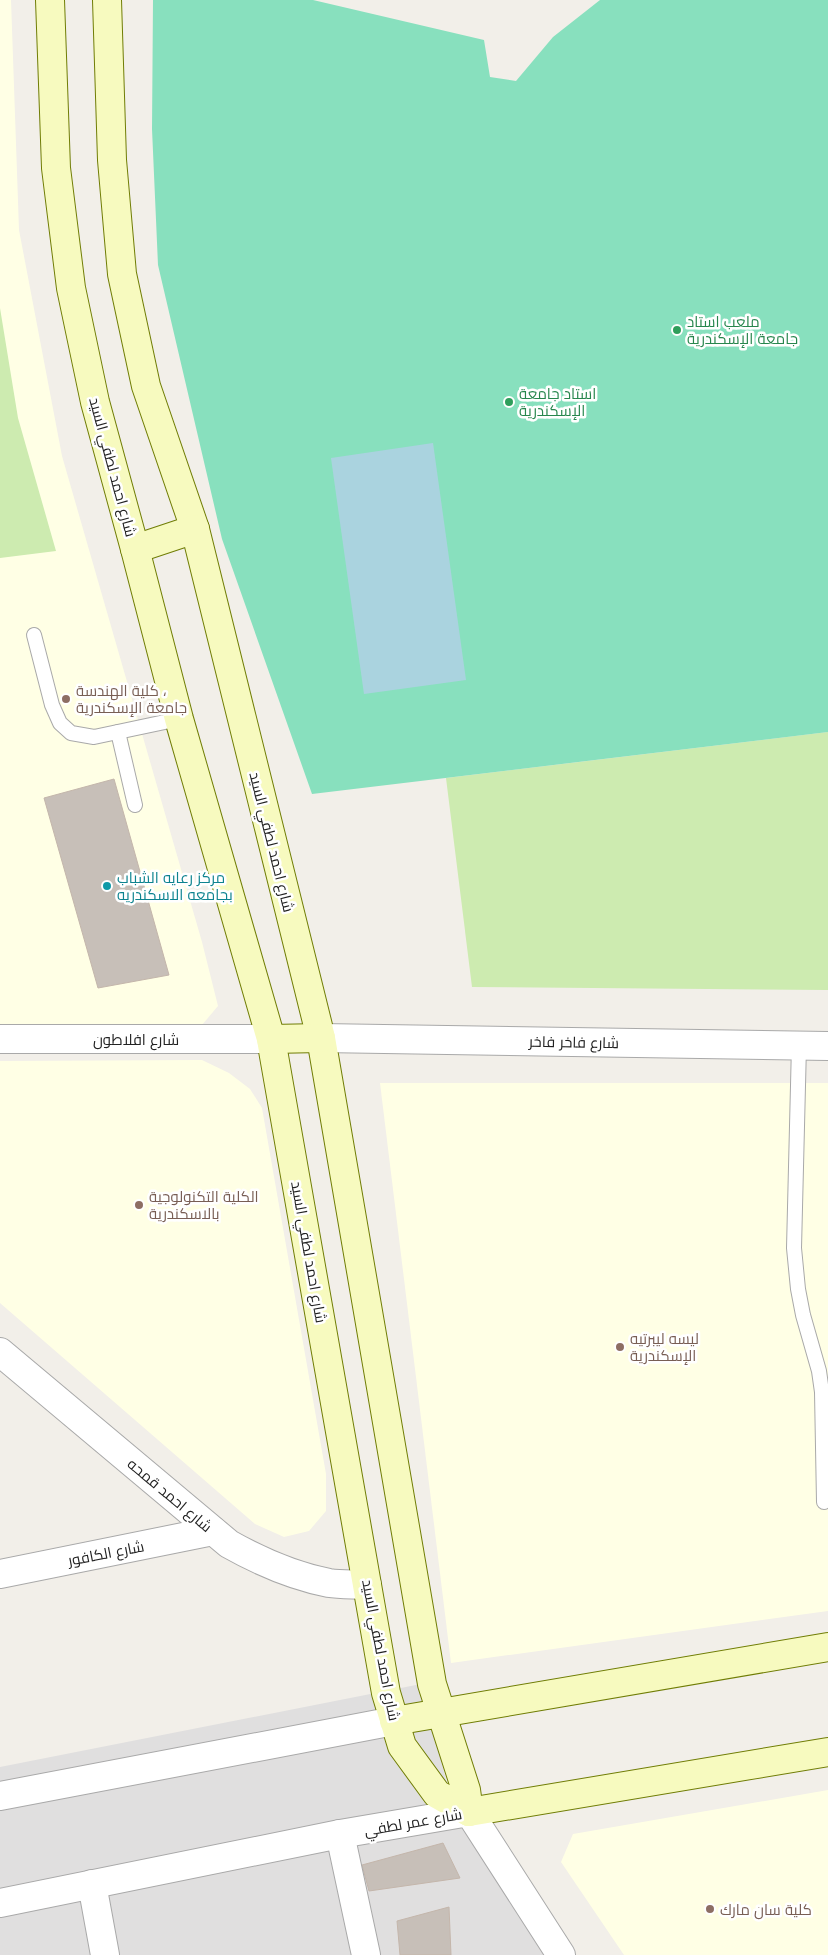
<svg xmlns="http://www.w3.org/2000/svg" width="828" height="1955" font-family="Arial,Cairo,sans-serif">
	<rect width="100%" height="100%" fill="#f2efe9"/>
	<polygon fill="#e0dfdf" points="421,1684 450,1795 554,1955 0,1955 0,1767"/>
	<g fill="#ffffe5">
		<polygon points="0,0 11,0 19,230 62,456 202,942 218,1006 197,1031 0,1034"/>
		<polygon points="202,1060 229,1073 250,1089 262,1108 326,1474 326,1511 309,1531 284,1537 255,1524 0,1303 0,1061"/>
		<polygon points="380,1083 828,1083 828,1611 451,1663"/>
		<polygon points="828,1790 828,1955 624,1955 561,1862 573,1834"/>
	</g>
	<g fill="#cdebb0">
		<polygon points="0,308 18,418 56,551 0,558"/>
		<polygon points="828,732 828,990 472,987 446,778"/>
	</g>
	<polygon fill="#88e0be" points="153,0 313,0 484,40 490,77 516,81 553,37 600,0 828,0 828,732 312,794 222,539 158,265 152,129"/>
	<polygon fill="#aad3df" points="433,443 466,680 364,694 331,458"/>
	<g fill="#c7bfb8" stroke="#c4b6ab">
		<polygon points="114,779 169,975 98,988 44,798"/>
		<polygon points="443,1843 460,1878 369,1891 362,1865"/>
		<polygon points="449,1907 451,1955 400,1955 397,1921"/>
	</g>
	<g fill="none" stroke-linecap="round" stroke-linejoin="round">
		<g stroke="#a9a9a9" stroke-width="16">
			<g id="service">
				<polyline points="34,635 52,705 60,723 71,733 94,737 179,719"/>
				<polyline points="118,732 135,805"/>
				<polyline points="799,1045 794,1248 798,1289 803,1315 819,1371 822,1392 824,1502"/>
			</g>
		</g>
		<g stroke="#a9a9a9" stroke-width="30">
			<g id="minor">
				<polyline points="321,1038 828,1046"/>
				<polyline points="0,1039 271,1039"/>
				<path d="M0,1352L229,1544C261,1562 293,1576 329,1583C341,1585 355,1584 367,1585"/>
				<polyline points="0,1574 213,1531"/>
				<polyline points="340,1834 366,1955"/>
				<polyline points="92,1884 105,1955"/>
			</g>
		</g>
		<g stroke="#a9a9a9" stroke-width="30">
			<g id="tertiary">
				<polyline points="0,1796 394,1721"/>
				<polyline points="0,1903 340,1834 469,1812 561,1955"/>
			</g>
		</g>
		<g stroke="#707d05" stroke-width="30">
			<g id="secondary">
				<polyline points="50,0 56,168 71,288 95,402 135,549 179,719 271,1039 386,1693 402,1746 437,1794 469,1812"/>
				<polyline points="107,0 112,160 122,274 146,386 195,529 321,1038 432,1684 466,1790 469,1812"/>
				<polyline points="135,549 195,529"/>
				<polyline points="271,1039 321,1038"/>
				<polyline points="394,1721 828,1647"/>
				<polyline points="469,1812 828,1752"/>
			</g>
		</g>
		<use href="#service" stroke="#fff" stroke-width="14"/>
		<use href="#minor" stroke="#fff" stroke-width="28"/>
		<use href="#tertiary" stroke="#fff" stroke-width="28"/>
		<use href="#secondary" stroke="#f7fabf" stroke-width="28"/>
	</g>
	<g fill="#2e9e5b" stroke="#fff" stroke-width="2">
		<circle cx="677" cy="330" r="5"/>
		<circle cx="509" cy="402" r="5"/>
	</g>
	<g fill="#8d6e63" stroke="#fff" stroke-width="2">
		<circle cx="66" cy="699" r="5"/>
		<circle cx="139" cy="1205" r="5"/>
		<circle cx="620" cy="1347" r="5"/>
		<circle cx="710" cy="1909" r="5"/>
	</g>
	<circle fill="#0f9aa8" stroke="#fff" stroke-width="2" cx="107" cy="886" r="5"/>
	<g text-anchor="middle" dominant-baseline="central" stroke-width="5" stroke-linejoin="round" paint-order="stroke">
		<g font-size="15" fill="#27864d" stroke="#fff" text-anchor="start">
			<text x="687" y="321">ملعب استاد<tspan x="687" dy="17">جامعة الإسكندرية</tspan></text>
			<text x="519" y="393">استاد جامعة<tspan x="519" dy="17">الإسكندرية</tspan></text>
		</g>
		<g font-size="15" fill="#222" stroke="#fff">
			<text transform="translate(113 467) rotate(75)">شارع احمد لطفي السيد</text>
			<text transform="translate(272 842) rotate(76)">شارع احمد لطفي السيد</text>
			<text x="136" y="1039">شارع افلاطون</text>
			<text transform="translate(574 1042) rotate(1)">شارع فاخر فاخر</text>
			<text transform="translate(309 1252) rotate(80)">شارع احمد لطفي السيد</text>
			<text transform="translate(170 1495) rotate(40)">شارع احمد قمحه</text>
			<text transform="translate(106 1553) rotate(-11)">شارع الكافور</text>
			<text transform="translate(381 1650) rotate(79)">شارع احمد لطفي السيد</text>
			<text transform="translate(413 1822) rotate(-10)">شارع عمر لطفي</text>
		</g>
		<g font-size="15" fill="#785e54" stroke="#fff" text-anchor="start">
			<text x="76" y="690">كلية الهندسة ،<tspan x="76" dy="17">جامعة الإسكندرية</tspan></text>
			<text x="149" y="1196">الكلية التكنولوجية<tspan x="149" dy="17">بالاسكندرية</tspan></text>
			<text x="630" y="1338">ليسه ليبرتيه<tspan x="630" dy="17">الإسكندرية</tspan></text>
			<text x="720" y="1909">كلية سان مارك</text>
		</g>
		<g font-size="15" fill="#0d838f" stroke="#fff" text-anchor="start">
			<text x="117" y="877">مركز رعايه الشباب<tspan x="117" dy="17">بجامعه الاسكندريه</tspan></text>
		</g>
	</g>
</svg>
